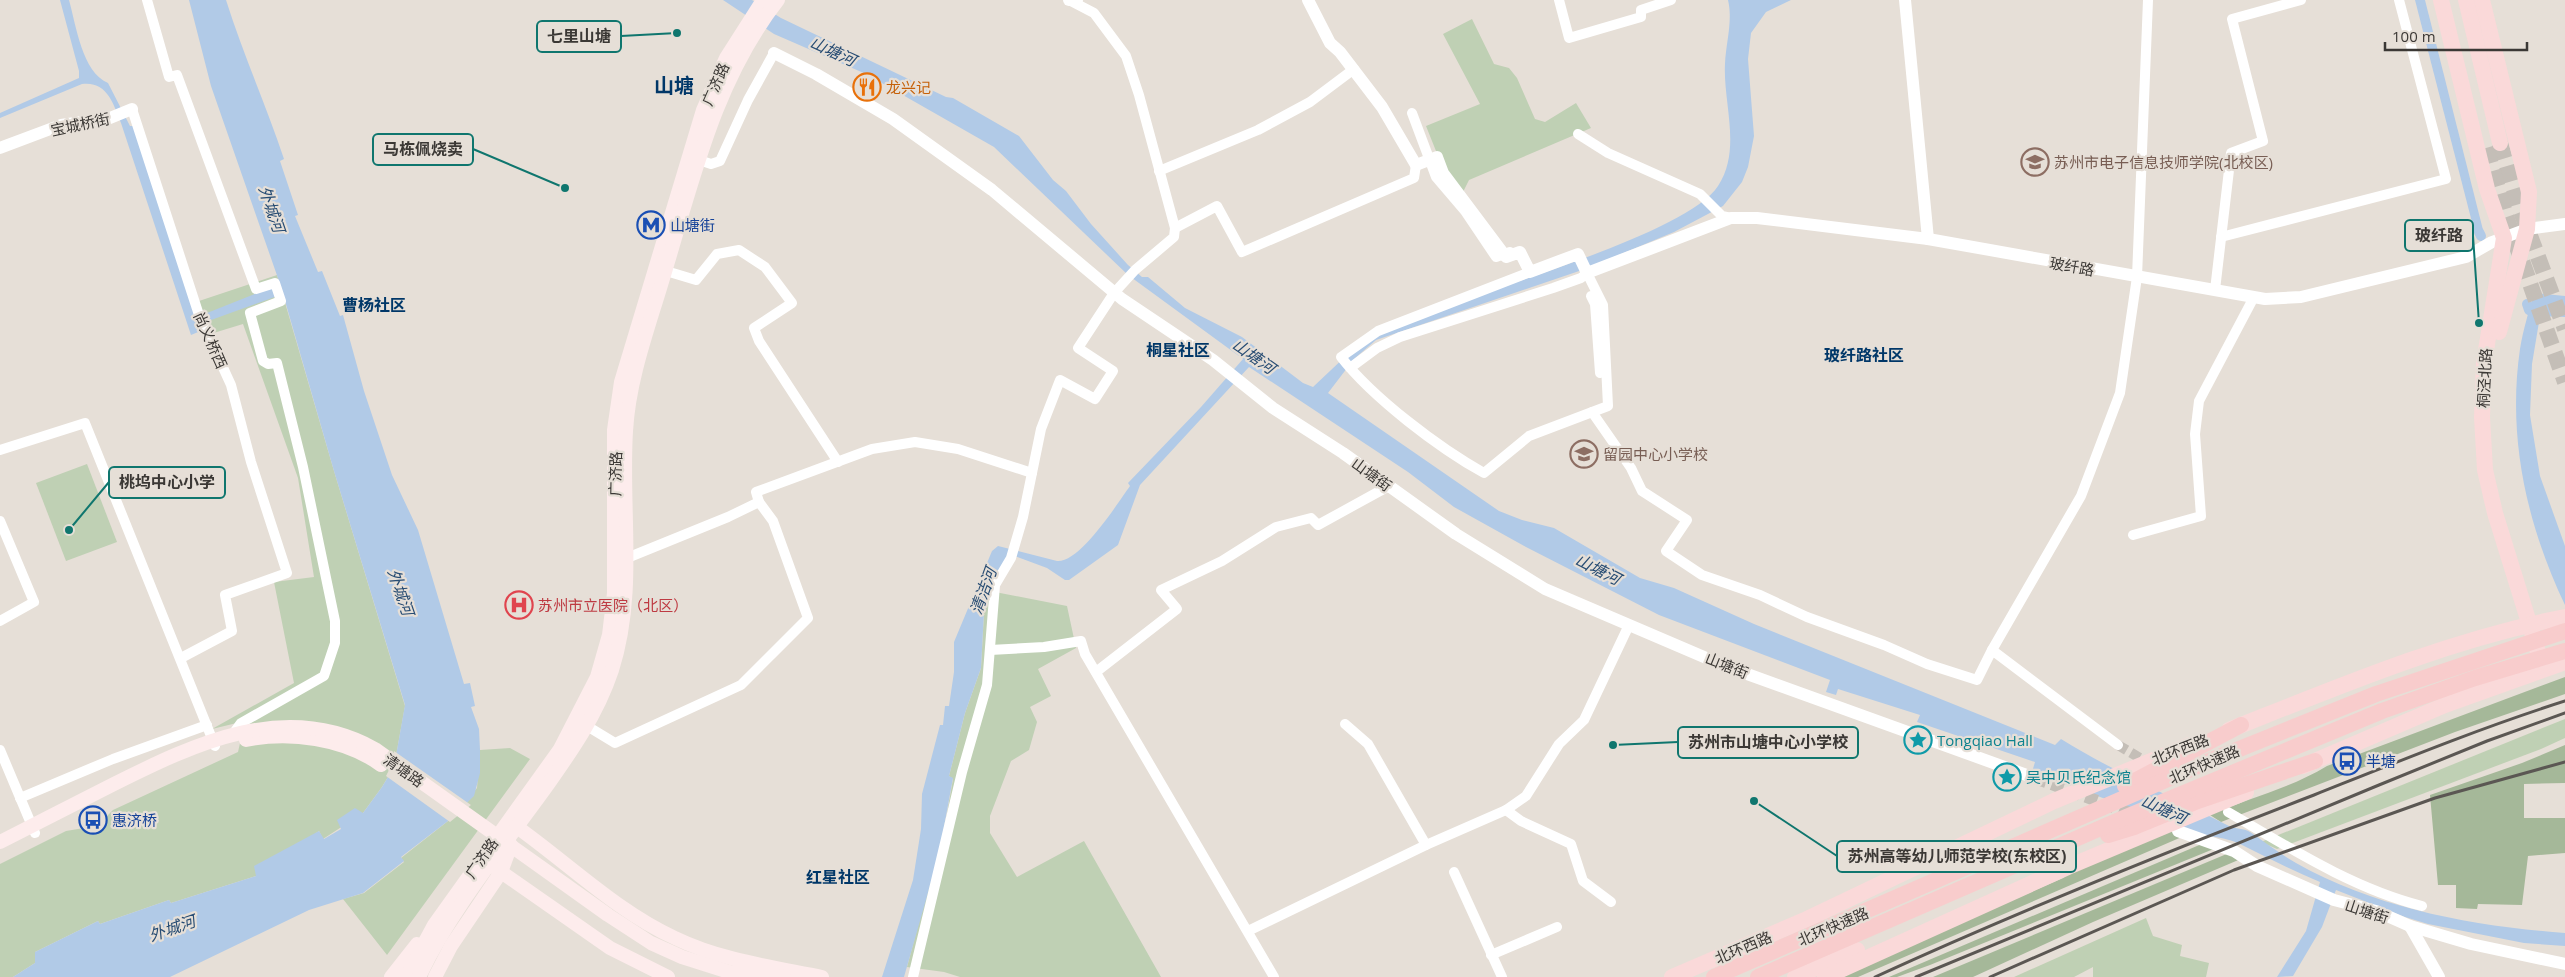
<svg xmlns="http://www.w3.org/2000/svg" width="2565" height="977" font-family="'Open Sans','Noto Sans SC',sans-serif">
	<rect width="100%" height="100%" fill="#e6dfd7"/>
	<g fill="#bfd0b4">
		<polygon points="1472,19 1494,64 1509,68 1517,78 1535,119 1545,122 1576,103 1591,128 1469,180 1462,194 1444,171 1426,126 1480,104 1443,34"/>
		<polygon points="277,275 334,471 405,706 394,767 382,787 363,813 323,839 319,831 256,876 171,903 169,900 100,924 98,921 35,952 35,963 13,977 0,977 0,864 66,831 84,828 101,822 113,810 238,752 245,721 212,729 294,683 274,582 314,577 298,478 243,324 207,335 190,304"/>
		<polygon points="87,464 117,542 66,561 36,483"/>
		<polygon points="990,591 1067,606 1076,648 1038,669 1051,696 1030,707 1037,722 1029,750 1011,761 990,816 990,833 1017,877 1084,841 1161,977 960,977 944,972 907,967 946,819 953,779 949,776 965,713 981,668 984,612"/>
		<polygon points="2565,719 2565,738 2541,749 2277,849 2261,842"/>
		<polygon points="510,748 530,759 387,955 343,899 364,893 404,862 401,858 448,821 477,788 480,750"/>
		<polygon points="2146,918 2153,936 2182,945 2180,956 2209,963 2206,977 2093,977 2093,967 2074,977 2014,977"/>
	</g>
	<g fill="#a5b899">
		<path d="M2565,677V694L2455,732L2221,822L2210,815C2249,798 2291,788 2327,766Z"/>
		<polygon points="2565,745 2565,783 2524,784 2524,818 2565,818 2565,853 2528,856 2522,905 2478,904 2477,909 2456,908 2456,885 2438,885 2430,795 2522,763"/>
		<polygon points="2167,830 2184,836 1858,977 1836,977 2063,878 2076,868"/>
		<polygon points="2204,843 2216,848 1930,965 1897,977 1889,977"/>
		<polygon points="2229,853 2243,858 2093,922 1973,977 1933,977"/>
	</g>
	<g fill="#b1cae7">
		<path d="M60,0H69C76,25 82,72 108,83L130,126H133L202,315L280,284L211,86L189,0H226C243,54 266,105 284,159L280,161L298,215L295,216L318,272L322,271L340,316L343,315L364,391L392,475L418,530L464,684L470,683L475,706L471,707L479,729L480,750V773L474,796L448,821L401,857L404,861L363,893L309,910L170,977H13L35,963V952L98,921L100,924L169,900L171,903L256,876L254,866L319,831L324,839L341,829L337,820L355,808L363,813L382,787L394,767L405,705L334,471L283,294L200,324L203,330L191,335L121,123C113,103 107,81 82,84L0,118V113L79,78V71Z"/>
		<path d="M723,0H752L781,18L946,97L953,98L1019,136L1053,180L1066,191L1091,224L1128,265L1142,277H1148L1185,308L1242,337L1303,383L1313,387L1349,353L1370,338C1411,322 1452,305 1493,290C1542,273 1692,226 1718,186C1742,149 1723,104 1725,64C1726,42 1733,21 1728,0H1791L1766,12L1751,33L1748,59L1754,136L1748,167L1742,182L1723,206L1674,232L1585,269L1376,340L1354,359L1328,393L1499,511L1522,520L1554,528L1640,578L1674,588L1754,624L2055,745L2061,739C2114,772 2173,797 2229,826C2235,829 2244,828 2250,832C2265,842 2280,854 2296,863C2378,909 2473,926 2565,933V946L2524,943L2428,924L2405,917L2336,890L2322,927L2293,976L2277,977L2306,931L2320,882C2293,871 2268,858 2242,845C2223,835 2201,838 2182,827L2032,772L2035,762L1917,722L1920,715L1838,689L1836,695L1826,692L1830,680L1659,615L1526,547L1454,507L1408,472L1249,367L1140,485L1118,545L1069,580H1065L1047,568L1015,556L990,591L984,612L981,668L965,713L949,776L953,778L939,854L904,977H882L913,880L921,829L922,794L940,725H943L945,706H949L954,672V642L992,551L998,546L1057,561C1080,563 1117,504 1130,486L1128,483L1201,407L1243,359L1128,275L994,147L866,74L774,34Z"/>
		<polygon points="2415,0 2425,0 2483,230 2475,234"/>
		<path d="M2534,293L2565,296V317L2540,316L2532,364L2530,415L2540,476L2565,546V605C2527,525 2507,438 2520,349C2523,330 2529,311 2534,293Z"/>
	</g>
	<polygon fill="#e6dfd7" points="394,751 471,805 450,822 386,776 391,766"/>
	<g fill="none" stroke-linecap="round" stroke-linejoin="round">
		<g stroke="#b1cae7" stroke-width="10">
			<polyline points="2479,232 2481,236"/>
			<polyline points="2527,304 2529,310"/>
		</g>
		<polyline stroke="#c4beb7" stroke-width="10" stroke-dasharray="10 5" stroke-linecap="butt" points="2118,745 2150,764"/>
		<polyline stroke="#c4beb7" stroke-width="12" stroke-dasharray="12 6" stroke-linecap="butt" points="2035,778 2138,816"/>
		<g stroke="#c4beb7" stroke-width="16" stroke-dasharray="16 8" stroke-linecap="butt">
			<polyline points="2500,143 2520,209 2565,329"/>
			<polyline points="2486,148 2506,216 2565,382"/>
		</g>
		<g stroke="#fff" stroke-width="10">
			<polyline points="147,0 169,77 177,75 256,289 275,283 281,301 250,313 263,361 268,364 277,363 303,467 335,621 335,643 324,676 241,723 233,734"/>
			<polyline points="1559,0 1569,38 1641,17 1641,10 1671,0"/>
			<polyline points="132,109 199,315 231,385 251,462 287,573 225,595 232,631 181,658"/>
			<polyline points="1412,113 1436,177 1465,211 1496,257 1510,252"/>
			<polyline points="1578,134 1608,153 1700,194 1722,216 1731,218"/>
			<polyline points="699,160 711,164 720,161 748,100 774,53"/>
			<polyline points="1159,171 1258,130 1310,102 1354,69"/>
			<polyline points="1175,228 1217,206 1242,252 1414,178 1416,165"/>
			<polyline points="2221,237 2446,179 2399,0"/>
			<polyline points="666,271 696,280 717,254 739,250 765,267 792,303 754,328 759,341 838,462"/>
			<polyline points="2215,290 2231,153 2263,141 2232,19 2301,0"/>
			<polyline points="1591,296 1595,304 1600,373"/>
			<path d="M1350,368L1377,348L1400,337L1553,288L1581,278L1587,273L1603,305L1608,406L1529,436L1484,473C1439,448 1373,398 1341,357L1378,331L1530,272"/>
			<polyline points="1592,412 1631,468 1642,491 1687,520 1666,551 1702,575 1760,595 1807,617 1884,645 1927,664 1977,680 1992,650 2118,745"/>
			<polyline points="0,450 85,423 215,746"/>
			<polyline points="0,521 34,602 0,621"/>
			<polyline points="2133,535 2201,516 2195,434 2199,401 2254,297"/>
			<polyline points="627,558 728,517 759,502 756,492 872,449 915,442 958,449 1032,473"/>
			<polyline points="990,650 1044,647 1081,641 1085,654 1274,977"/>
			<polyline points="1992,650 2081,496 2120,393 2137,277 2148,0"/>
			<polyline points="1096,672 1177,609 1161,590 1222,561 1276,527 1311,518 1318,525 1389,486"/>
			<polyline points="1345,724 1368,744 1426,845"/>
			<polyline points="587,726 615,743 741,685 808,618 773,521 759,502"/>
			<polyline points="0,750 35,833"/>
			<polyline points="20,798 113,759 207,725"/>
			<polyline points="1506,810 1521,821 1571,844 1583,881 1611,902"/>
			<path d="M2228,812C2290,848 2352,888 2422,906"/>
			<polyline points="1454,872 1502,977"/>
			<polyline points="1248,931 1426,845 1506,810 1526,796 1559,744 1584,720 1629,625"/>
			<polyline points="1491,955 1557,927"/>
			<polyline points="913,977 962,772 987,685 995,585 1011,558 1023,517 1041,429 1060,380 1095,399 1113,371 1078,348 1114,293 1135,270 1174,237 1175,228 1139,95 1126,56 1094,13 1071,1"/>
		</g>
		<g stroke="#fff" stroke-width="12">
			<polyline points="1069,0 1077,0"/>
			<polyline points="1308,0 1330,43 1340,52 1382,107 1416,165 1437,157 1443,173 1506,257 1520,252 1530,272 1578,254 1587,273 1731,218 1757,218 1928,239 2265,299 2301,297 2466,257 2492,242 2527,229 2565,224"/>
			<polyline points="1905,0 1928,239"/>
			<polyline points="774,53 816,74 893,119 992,190 1122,299 1213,360 1273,408 1343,453 1456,534 1545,589 1725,666 2035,778"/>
			<polyline points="0,148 61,125 110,118 132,109"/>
			<polyline points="2178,831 2234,851 2257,866 2334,900 2376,911 2410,926 2471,944 2565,964"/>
			<polyline points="2410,926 2439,977"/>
		</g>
		<g stroke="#fdecec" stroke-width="14">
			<path d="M246,740C289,731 344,738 381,765"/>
			<path d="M510,822C565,860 614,910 675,938C720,960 773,967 822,977"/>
			<path d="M0,842C37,823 75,804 112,785C194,744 286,699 375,749L608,915L651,943L682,957L729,972L784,977"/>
			<polyline points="484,860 610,948 668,977"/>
			<polyline points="391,977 417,944"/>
			<polyline points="406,977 434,925 560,749 597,677 609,635 614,593 614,430 621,382 703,110 726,58 763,0"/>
			<path d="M419,977C449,913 502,848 544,790C571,752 597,715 612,670C637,592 621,511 626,431C629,378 649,326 664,275C693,180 715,80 778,0"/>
			<polyline points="435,977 451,946 501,872 511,845"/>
		</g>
		<g stroke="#fad9d9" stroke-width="16">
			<polyline points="2441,0 2487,189 2504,238 2484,363 2482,417 2485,470 2495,513 2543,668"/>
			<polyline points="2466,0 2500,143"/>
			<polyline points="2482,0 2529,192 2527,229 2499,332"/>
			<path d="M2229,730C2340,686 2448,640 2565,617"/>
			<polyline points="2303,766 2445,705 2565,662"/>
			<polyline points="1672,977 1807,919 2054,801 2190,745"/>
			<polyline points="1795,977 1857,950"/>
			<polyline points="1825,977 2068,867 2246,792"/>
		</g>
		<g stroke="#f8cccc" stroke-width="16">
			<polyline points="2125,786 2241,725"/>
			<polyline points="2108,835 2134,827 2195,802 2315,761"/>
			<polyline points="1714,977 2207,762 2376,694 2565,631"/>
			<polyline points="1758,977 2126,817 2382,711 2475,678 2565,651"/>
		</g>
		<g stroke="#5b5753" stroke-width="3">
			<path d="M1875,977C2019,911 2166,852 2314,795C2397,762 2480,728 2565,701"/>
			<polyline points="1916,977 2379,785 2487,741 2565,713"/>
			<polyline points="1990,977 2234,870 2435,798 2565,762"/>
		</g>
	</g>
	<defs>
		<g id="restaurant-ring" transform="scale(1.4375)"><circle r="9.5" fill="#e6dfd7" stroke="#e8710a" stroke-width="1.5"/><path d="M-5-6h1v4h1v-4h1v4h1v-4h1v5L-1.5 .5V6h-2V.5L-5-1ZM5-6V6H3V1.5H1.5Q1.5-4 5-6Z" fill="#e8710a"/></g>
		<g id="university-ring" transform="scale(1.4375)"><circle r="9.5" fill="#e6dfd7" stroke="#8d6e63" stroke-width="1.5"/><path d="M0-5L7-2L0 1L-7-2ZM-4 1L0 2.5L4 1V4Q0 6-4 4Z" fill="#8d6e63"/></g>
		<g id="metro-ring" transform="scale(1.4375)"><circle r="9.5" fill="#e6dfd7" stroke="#1a4fb4" stroke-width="1.5"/><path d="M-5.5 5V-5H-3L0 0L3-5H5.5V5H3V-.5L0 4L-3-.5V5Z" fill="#1a4fb4"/></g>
		<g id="school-ring" transform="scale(1.4375)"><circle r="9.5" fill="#e6dfd7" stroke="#8d6e63" stroke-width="1.5"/><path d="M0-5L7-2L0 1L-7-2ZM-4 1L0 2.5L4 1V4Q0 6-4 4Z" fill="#8d6e63"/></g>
		<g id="hospital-ring" transform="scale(1.4375)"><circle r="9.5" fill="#e6dfd7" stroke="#e0444e" stroke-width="1.5"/><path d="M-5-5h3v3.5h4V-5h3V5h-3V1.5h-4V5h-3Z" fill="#e0444e"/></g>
		<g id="sight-ring" transform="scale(1.4375)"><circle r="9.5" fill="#e6dfd7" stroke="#0f9aa8" stroke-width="1.5"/><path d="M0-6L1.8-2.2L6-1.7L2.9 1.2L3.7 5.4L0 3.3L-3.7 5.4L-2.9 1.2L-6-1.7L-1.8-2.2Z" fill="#0f9aa8"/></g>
		<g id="bus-ring" transform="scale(1.4375)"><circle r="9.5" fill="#e6dfd7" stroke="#1a4fb4" stroke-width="1.5"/><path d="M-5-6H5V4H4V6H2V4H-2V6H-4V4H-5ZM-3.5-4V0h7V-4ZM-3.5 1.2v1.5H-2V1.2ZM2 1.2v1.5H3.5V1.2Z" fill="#1a4fb4"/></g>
	</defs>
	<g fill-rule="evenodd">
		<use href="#restaurant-ring" x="867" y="87"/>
		<use href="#university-ring" x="2035" y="162"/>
		<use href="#metro-ring" x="651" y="225"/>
		<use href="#school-ring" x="1584" y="454"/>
		<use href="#hospital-ring" x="519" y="605"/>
		<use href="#sight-ring" x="1918" y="740"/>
		<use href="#bus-ring" x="2347" y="761"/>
		<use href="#sight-ring" x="2007" y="777"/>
		<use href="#bus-ring" x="93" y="820"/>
	</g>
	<g text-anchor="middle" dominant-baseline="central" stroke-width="4.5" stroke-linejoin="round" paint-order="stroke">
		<g font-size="15" fill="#3b3835" stroke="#e6dfd7">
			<text transform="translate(715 84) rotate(-66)">广济路</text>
			<text transform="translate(80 124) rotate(-12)">宝城桥街</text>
			<text transform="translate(2072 266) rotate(10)">玻纤路</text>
			<text transform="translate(211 340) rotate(66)">尚义桥西</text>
			<text transform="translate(2484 378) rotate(-87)">桐泾北路</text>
			<text transform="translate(615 474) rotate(-89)">广济路</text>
			<text transform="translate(1372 474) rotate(36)">山塘街</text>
			<text transform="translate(1727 665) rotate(22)">山塘街</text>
			<text transform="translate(2180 749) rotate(-21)">北环西路</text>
			<text transform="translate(2204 764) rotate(-23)">北环快速路</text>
			<text transform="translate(404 770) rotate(35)">清塘路</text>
			<text transform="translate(481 858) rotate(-55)">广济路</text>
			<text transform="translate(2367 911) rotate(18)">山塘街</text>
			<text transform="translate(1833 926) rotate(-23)">北环快速路</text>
			<text transform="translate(1743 947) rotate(-23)">北环西路</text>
		</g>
		<g font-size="15" fill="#c56008" stroke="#e6dfd7" text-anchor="start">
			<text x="886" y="87">龙兴记</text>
		</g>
		<g font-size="15" fill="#785e54" stroke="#e6dfd7" text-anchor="start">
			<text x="2054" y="162">苏州市电子信息技师学院(北校区)</text>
			<text x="1603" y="454">留园中心小学校</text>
		</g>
		<g font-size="15" fill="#164399" stroke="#e6dfd7" text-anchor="start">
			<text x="670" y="225">山塘街</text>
			<text x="2366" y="761">半塘</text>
			<text x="112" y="820">惠济桥</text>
		</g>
		<g font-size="15" fill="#be3a42" stroke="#e6dfd7" text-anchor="start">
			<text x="538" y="605">苏州市立医院（北区）</text>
		</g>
		<g font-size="15" fill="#0d838f" stroke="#e6dfd7" text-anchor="start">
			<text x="1937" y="740">Tongqiao Hall</text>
			<text x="2026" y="777">吴中贝氏纪念馆</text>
		</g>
		<g font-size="16" font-style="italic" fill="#274c73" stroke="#e6dfd7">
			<text transform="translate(833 51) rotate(25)">山塘河</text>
			<text transform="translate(272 209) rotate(71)">外城河</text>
			<text transform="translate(1254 356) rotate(35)">山塘河</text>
			<text transform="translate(1598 569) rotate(27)">山塘河</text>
			<text transform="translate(983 591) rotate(-70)">清洁河</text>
			<text transform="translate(401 592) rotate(71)">外城河</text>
			<text transform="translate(2164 809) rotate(24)">山塘河</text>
			<text transform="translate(172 928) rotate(-19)">外城河</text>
		</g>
		<g font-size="16" font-weight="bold" fill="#003768" stroke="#e6dfd7">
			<text x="374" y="305">曹杨社区</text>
			<text x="1178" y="350">桐星社区</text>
			<text x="1864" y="355">玻纤路社区</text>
			<text x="838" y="877">红星社区</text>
		</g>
		<g font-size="20" font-weight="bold" fill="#003768" stroke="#e6dfd7">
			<text x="674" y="85">山塘</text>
		</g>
	</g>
	<path fill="none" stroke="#0f766e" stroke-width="2" d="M677 33L621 36M565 188L473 149M2479 323L2473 236M69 530L109 482M1613 745L1678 742M1754 801L1837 856"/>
	<g fill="#0f766e" stroke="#e6dfd7" stroke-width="2">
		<circle cx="677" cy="33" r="5"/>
		<circle cx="565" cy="188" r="5"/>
		<circle cx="2479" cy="323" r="5"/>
		<circle cx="69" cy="530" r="5"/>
		<circle cx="1613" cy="745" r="5"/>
		<circle cx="1754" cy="801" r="5"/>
	</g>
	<g fill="#e6dfd7" stroke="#0f766e" stroke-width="2">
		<rect x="537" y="21" width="84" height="31" rx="5"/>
		<rect x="373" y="134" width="100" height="31" rx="5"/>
		<rect x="2405" y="220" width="68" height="31" rx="5"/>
		<rect x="109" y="467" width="116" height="31" rx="5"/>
		<rect x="1678" y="727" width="180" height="31" rx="5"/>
		<rect x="1837" y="841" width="239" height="31" rx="5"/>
	</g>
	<g font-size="16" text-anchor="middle" font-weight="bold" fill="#3b3835">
		<text x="579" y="42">七里山塘</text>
		<text x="423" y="155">马栋佩烧卖</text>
		<text x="2439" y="241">玻纤路</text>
		<text x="167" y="488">桃坞中心小学</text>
		<text x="1768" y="748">苏州市山塘中心小学校</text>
		<text x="1957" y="862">苏州高等幼儿师范学校(东校区)</text>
	</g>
	<path d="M2385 42v8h142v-8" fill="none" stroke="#3b3835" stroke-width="2.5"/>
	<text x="2392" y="42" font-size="15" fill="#3b3835" stroke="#e6dfd7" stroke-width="4" paint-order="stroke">100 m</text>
</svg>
